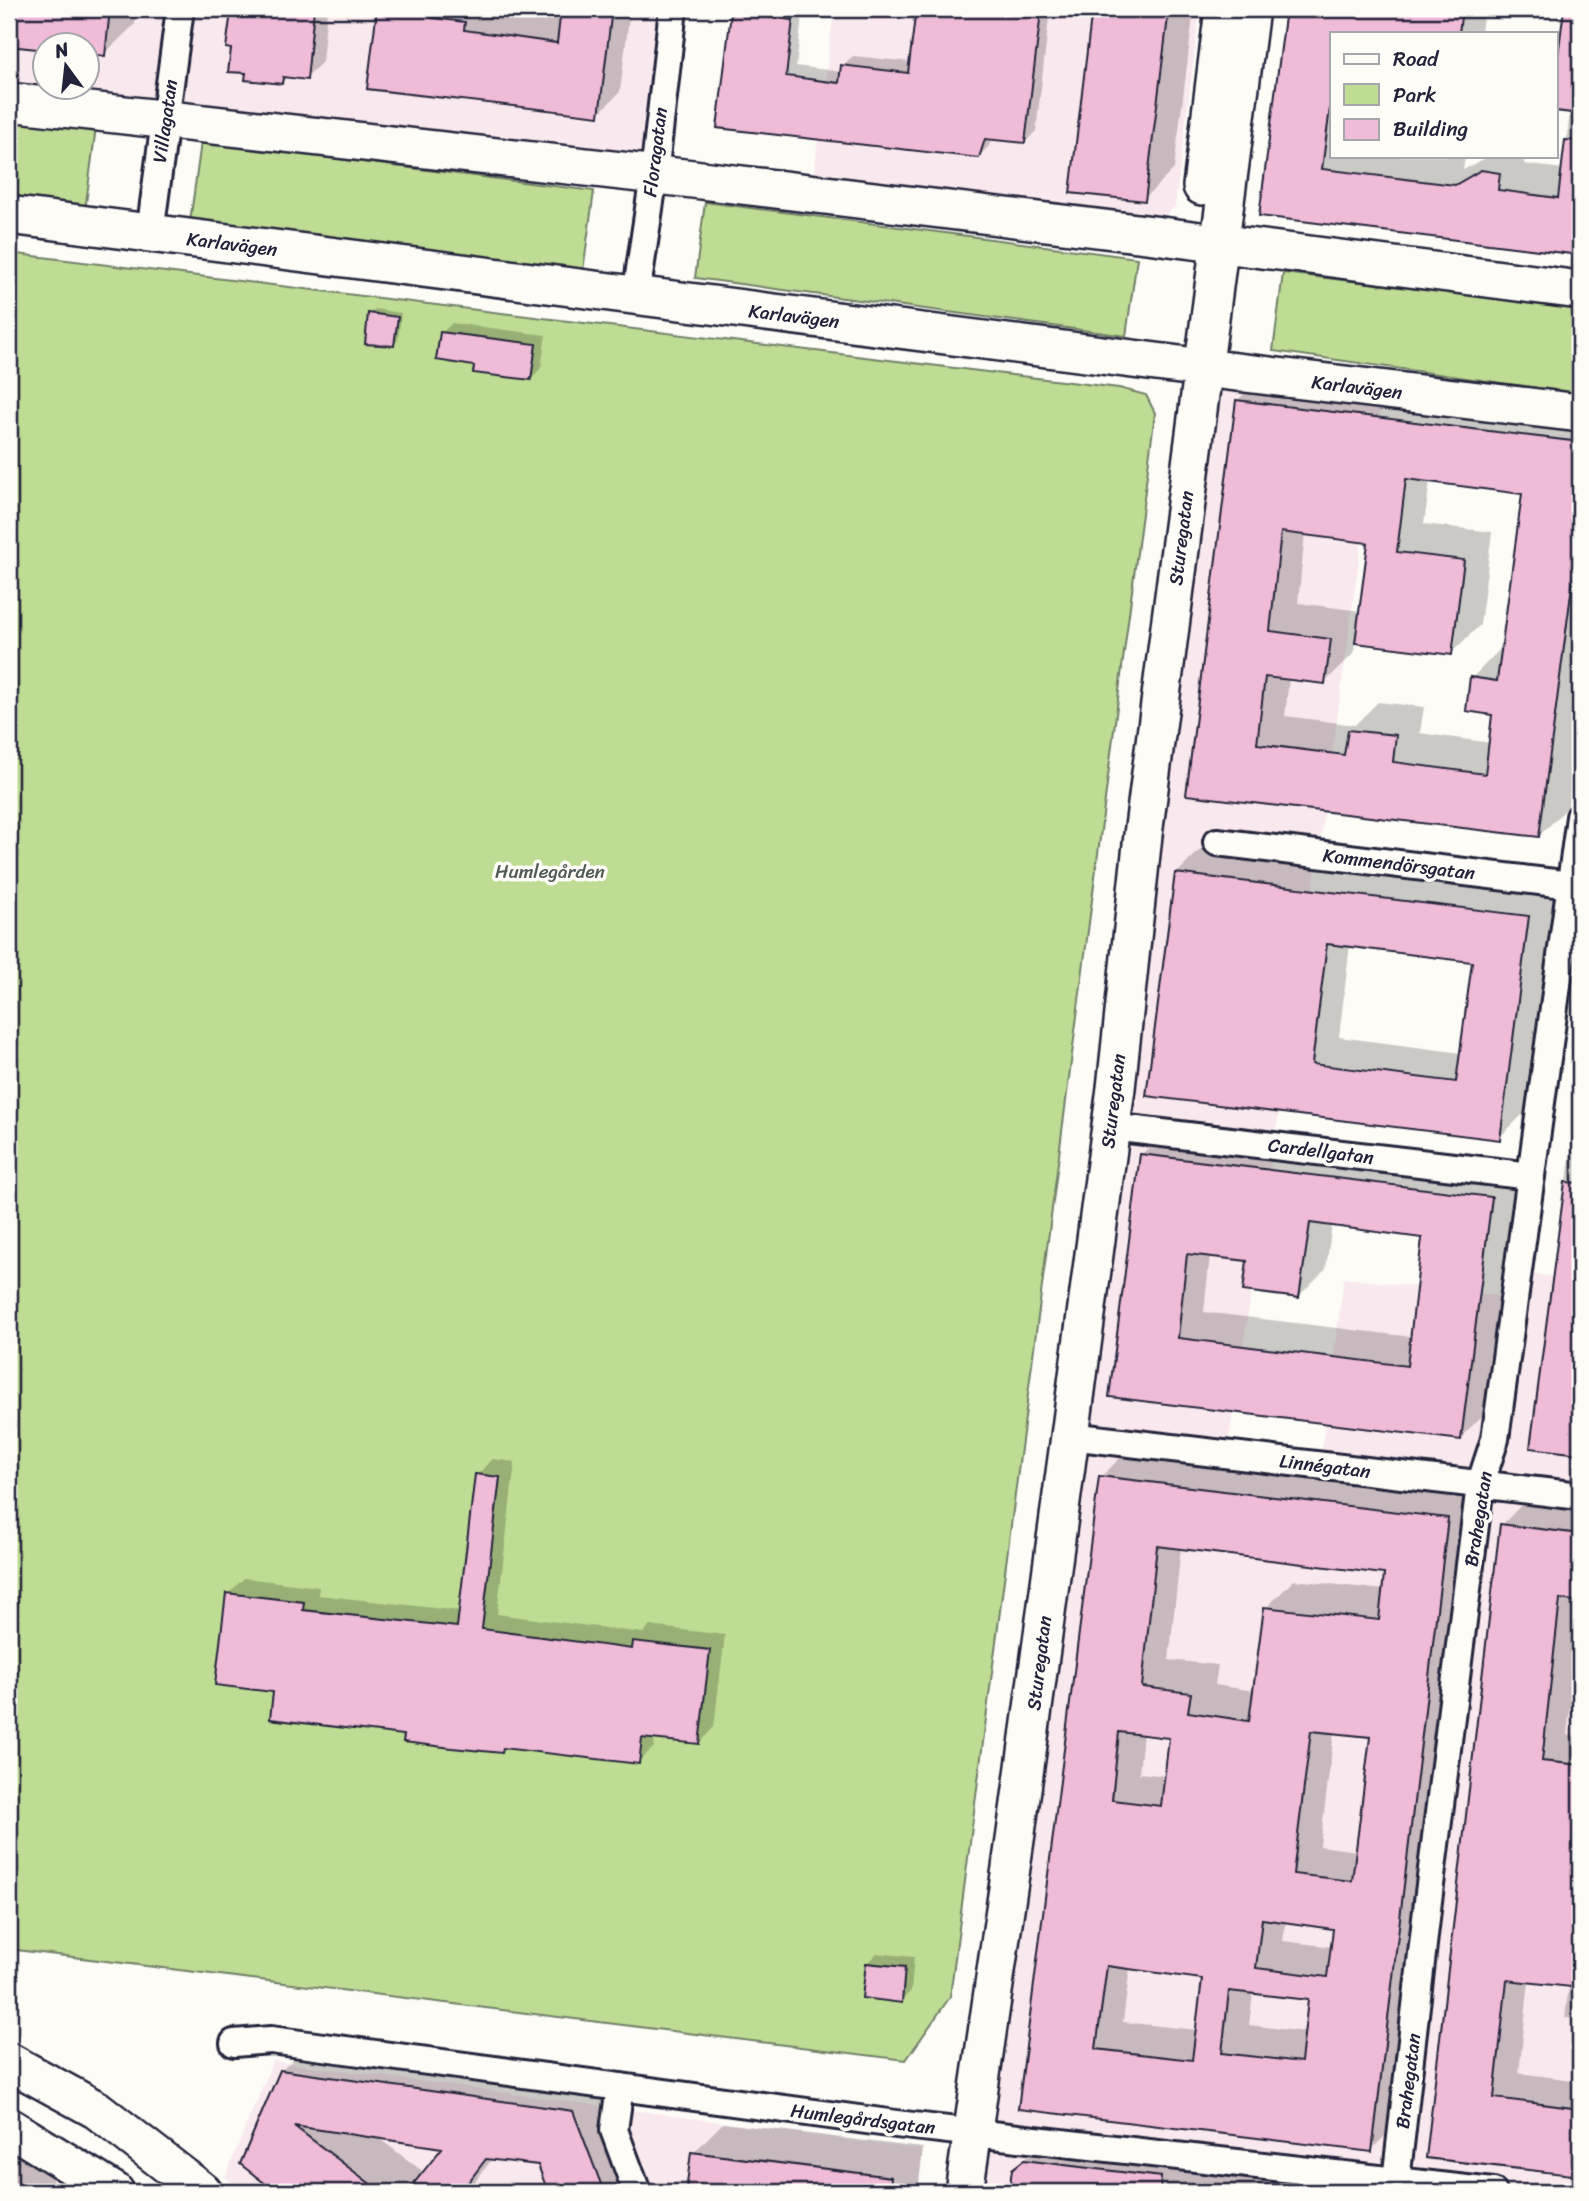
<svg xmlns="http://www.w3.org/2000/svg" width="1589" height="2201" font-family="Sriracha,sans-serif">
	<rect width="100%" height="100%" fill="#fdfcf7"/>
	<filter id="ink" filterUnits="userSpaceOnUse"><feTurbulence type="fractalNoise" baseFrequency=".0143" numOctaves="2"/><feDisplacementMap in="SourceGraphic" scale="14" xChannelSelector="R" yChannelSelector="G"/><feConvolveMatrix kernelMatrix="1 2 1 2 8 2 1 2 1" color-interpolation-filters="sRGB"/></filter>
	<g filter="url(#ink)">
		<g fill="#f9e8ed">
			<polygon points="9,9 676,9 657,162 46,88 88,88 88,46 46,46 45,87 9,83"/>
			<polygon points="834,9 1200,9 1175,207 1162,217 813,181"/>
			<polygon points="1214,384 1381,400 1317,864 1227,1451 1320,1463 1344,1278 1517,1298 1522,1273 1580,1280 1580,2192 982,2192"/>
			<polygon points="273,2061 923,2150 918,2192 245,2192 225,2177"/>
			<polygon points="9,2149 17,2154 75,2192 9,2192"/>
		</g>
		<g fill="#bfdc94" stroke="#707f68" stroke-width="2">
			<polygon points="9,116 96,127 85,211 9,202"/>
			<polygon points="201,142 594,191 583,271 190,222"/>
			<polygon points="705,202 1137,258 1126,336 695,278"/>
			<polygon points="9,253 1119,388 1146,395 1155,413 950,1997 906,2060 9,1949"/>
			<polygon points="1283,273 1580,308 1580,394 1273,351"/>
		</g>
		<g fill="#0003" fill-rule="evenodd">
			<polygon points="9,9 136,9 135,24 104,54 88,52 88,46 46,46 46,48 9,44"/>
			<polygon points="236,9 327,9 322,62 306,78 288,76 281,83 248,72 233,47 232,12"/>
			<polygon points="378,9 485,9 561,20 563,9 630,9 620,92 598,114 369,87"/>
			<polygon points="737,9 803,10 796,66 842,72 843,66 853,56 911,62 918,9 1050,9 1036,131 1025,142 991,138 989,146 978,157 719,126 732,13"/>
			<polygon points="1095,9 1194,9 1174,169 1144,199 1072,191"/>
			<polygon points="1287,9 1484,9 1481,33 1332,33 1332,156 1454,156 1465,157 1463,170 1489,156 1525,156 1524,164 1563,169 1570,111 1556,109 1556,84 1566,9 1580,9 1580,253 1261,214"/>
			<polygon points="375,309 401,313 398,340 394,344 370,314"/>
			<polygon points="452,323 546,335 541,368 531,379 442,333"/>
			<path d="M1266,372L1580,410V710L1568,807L1539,836L1188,794L1237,401ZM1430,481L1524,492L1503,650L1500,649L1472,678L1494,714L1491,743L1420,733L1424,707L1378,702L1355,725L1285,716L1289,678L1325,682L1354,653L1355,641L1451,653L1480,625L1492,532L1424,524ZM1305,533L1370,541L1361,611L1298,603Z"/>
			<path d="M1203,847L1555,889L1526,1111L1499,1138L1148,1095L1176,874ZM1350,945L1474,960L1462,1053L1339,1037Z"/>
			<polygon points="1580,1081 1580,1452 1532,1447"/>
			<path d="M1169,1128L1519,1171L1487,1411L1460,1438L1111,1395L1141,1155ZM1332,1224L1424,1236L1412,1337L1204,1312L1210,1255L1249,1259L1299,1296L1326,1269Z"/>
			<path d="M1129,1449L1475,1491L1399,2122L1371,2150L1020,2108L1101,1477ZM1181,1547L1386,1572L1384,1590L1294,1580L1266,1608L1255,1691L1215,1685L1218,1665L1169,1660ZM1334,1732L1372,1736L1357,1851L1320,1846ZM1143,1733L1171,1736L1166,1776L1139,1773ZM1286,1921L1335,1928L1333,1947L1283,1941ZM1130,1967L1204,1977L1197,2030L1123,2022ZM1253,1992L1310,1999L1306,2032L1249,2025Z"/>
			<polygon points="493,1459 515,1462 497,1614 643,1633 650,1626 725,1635 714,1727 699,1743 655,1737 654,1747 638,1762 507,1747 502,1751 406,1733 275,1691 228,1594 244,1578 319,1587 318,1595 461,1611 477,1475"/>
			<polygon points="1527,1499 1580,1506 1580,1616 1567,1735 1580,1737 1580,2019 1565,2018 1569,1985 1529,1981 1519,2073 1580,2081 1580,2175 1428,2156 1502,1525"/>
			<polygon points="877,1953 914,1957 911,1991 901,2001 867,1963"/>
			<path d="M312,2041L603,2081L645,2192H550L539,2163L493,2158L474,2183L483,2190L482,2192H279L242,2164L281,2071ZM377,2137L446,2147L425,2173Z"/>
			<polygon points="723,2123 923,2148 918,2192 688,2192 693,2153"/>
			<polygon points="1052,2134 1540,2192 1011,2192 1014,2170 1041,2142"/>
			<polygon points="9,2149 53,2174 51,2192 9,2192"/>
		</g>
		<g fill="#efbbd7" stroke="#22223b" stroke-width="2" fill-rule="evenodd">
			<polygon points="9,9 110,9 105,56 88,54 88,46 46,46 46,50 9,46"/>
			<polygon points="235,9 314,9 307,80 283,77 282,84 245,80 246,73 228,72 231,49 226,48 231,12 234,12"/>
			<polygon points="377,9 433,9 432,18 465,22 464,30 557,43 561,9 612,9 599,116 367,89"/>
			<polygon points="916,9 1018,9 1041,12 1025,143 985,139 979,158 717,128 731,13 793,20 786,76 839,83 841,65 908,73"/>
			<polygon points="1092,9 1169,9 1145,201 1070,193"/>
			<polygon points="1286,9 1462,9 1459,33 1332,33 1332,93 1322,169 1455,185 1481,170 1500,173 1498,190 1558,198 1565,140 1580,141 1580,255 1259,216"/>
			<polygon points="1564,9 1580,9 1580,114 1556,111 1556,71"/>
			<polygon points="368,313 398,317 394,346 365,344"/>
			<polygon points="440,332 536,344 531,380 473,373 474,366 436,360"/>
			<path d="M1236,400L1580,442V525L1539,837L1186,795ZM1406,479L1522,494L1497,681L1470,677L1466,711L1492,715L1485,774L1393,762L1396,735L1348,730L1344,755L1257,744L1265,677L1325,684L1331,639L1270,631L1281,532L1368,543L1355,643L1452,655L1464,560L1397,552Z"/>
			<path d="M1175,873L1529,916L1500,1140L1146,1096ZM1327,944L1472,962L1456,1082L1312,1064Z"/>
			<path d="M1140,1154L1492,1197L1461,1440L1109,1397ZM1310,1223L1422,1238L1407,1366L1178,1338L1187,1254L1247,1261L1243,1291L1299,1298Z"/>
			<polygon points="1565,1182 1580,1183 1580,1454 1530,1448"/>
			<polygon points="475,1474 500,1477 482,1629 632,1649 633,1641 710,1650 699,1744 642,1738 639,1764 503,1748 502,1753 452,1748 403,1742 404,1735 270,1719 273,1692 215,1685 226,1593 304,1602 303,1610 457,1627"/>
			<path d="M1099,1476L1448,1518L1372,2152L1018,2109ZM1157,1546L1384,1574L1379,1620L1264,1607L1249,1721L1188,1712L1191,1693L1142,1687ZM1311,1731L1370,1737L1352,1881L1293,1874ZM1119,1732L1169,1738L1161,1806L1112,1800ZM1262,1919L1333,1929L1327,1977L1256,1968ZM1107,1966L1202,1979L1192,2060L1096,2049ZM1229,1991L1308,2000L1301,2062L1222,2053Z"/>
			<polygon points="1500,1524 1580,1534 1580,1602 1560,1599 1542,1761 1580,1765 1580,1988 1507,1980 1494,2098 1580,2109 1580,2176 1426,2158"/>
			<polygon points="866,1963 905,1967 902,2003 862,1998"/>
			<polygon points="280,2070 573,2111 604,2192 548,2192 538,2165 486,2159 461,2192 407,2192 442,2148 294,2126 381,2192 276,2192 240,2164"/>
			<polygon points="691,2152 891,2177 890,2192 686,2192"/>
			<polygon points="1024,2160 1161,2177 1160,2192 1009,2192 1012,2169"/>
		</g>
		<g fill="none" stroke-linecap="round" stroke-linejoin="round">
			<g stroke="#22223b" stroke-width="32">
				<g id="street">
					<polyline points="150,233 180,9"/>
					<polyline points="636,296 654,175 673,9"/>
					<polyline points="1217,842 1580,886"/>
					<polyline points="1111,1127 1531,1176"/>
					<polyline points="1070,1436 1580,1496"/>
					<polyline points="234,2043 271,2040 896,2124 1493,2192"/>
					<polyline points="620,2087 614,2130 637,2192"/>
					<polyline points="1396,2181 1428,1901 1480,1485 1495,1439 1580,817"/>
				</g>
			</g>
			<g stroke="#22223b" stroke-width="42">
				<g id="secondary">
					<polyline points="9,102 693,179 1154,235 1580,290"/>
					<polyline points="1202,186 1224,9"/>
					<polyline points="9,215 1203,368 1580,413"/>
					<polyline points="9,2062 97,2110 203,2192"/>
					<polyline points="9,2127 115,2192"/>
					<polyline points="964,2192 1016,1833 1070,1436 1116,1088 1143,835 1250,9"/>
				</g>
			</g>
			<use href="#street" stroke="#fdfcf7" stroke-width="26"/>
			<use href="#secondary" stroke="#fdfcf7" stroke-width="37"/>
		</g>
	</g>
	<g text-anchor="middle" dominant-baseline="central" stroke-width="7" stroke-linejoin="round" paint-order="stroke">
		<g font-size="19" fill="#22223b" stroke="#fdfcf7">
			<text transform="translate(165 121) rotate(-82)">Villagatan</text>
			<text transform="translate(655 152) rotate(-83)">Floragatan</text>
			<text transform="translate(232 244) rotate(7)">Karlavägen</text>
			<text transform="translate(794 316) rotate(7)">Karlavägen</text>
			<text transform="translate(1357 387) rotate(7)">Karlavägen</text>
			<text transform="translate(1181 538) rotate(-83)">Sturegatan</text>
			<text transform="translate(1399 864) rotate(7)">Kommendörsgatan</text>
			<text transform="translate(1113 1101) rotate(-83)">Sturegatan</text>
			<text transform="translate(1321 1151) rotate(7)">Cardellgatan</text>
			<text transform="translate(1325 1466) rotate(7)">Linnégatan</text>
			<text transform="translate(1478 1519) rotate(-81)">Brahegatan</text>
			<text transform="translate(1039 1663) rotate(-83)">Sturegatan</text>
			<text transform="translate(1408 2081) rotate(-83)">Brahegatan</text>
			<text transform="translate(863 2119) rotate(7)">Humlegårdsgatan</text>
		</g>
		<g font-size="19" fill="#515a56" stroke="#fdfcf7">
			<text x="550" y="871">Humlegården</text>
		</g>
	</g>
	<rect width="1589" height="2201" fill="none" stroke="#fdfcf7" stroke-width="35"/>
	<rect x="18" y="18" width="1554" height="2166" fill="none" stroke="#22223b" stroke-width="2.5" filter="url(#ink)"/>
	<rect x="1330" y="32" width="228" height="126" fill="#fdfcf7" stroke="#a5a5ac" stroke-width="2"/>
	<rect x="1344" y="54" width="35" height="10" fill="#fdfcf7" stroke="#a5a5ac" stroke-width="2"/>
	<text x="1393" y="66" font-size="21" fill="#22223b">Road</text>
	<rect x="1344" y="84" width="35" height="21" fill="#bfdc94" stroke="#a5a5ac" stroke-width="2"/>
	<text x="1393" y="102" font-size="21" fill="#22223b">Park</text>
	<rect x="1344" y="119" width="35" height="21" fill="#efbbd7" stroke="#a5a5ac" stroke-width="2"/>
	<text x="1393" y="136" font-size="21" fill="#22223b">Building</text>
	<g transform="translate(66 66) rotate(345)"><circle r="33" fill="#fdfcf7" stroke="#a5a5ac" stroke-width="2"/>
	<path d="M0-5L12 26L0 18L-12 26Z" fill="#22223b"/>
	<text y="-10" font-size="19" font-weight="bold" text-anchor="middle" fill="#22223b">N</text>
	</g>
</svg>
